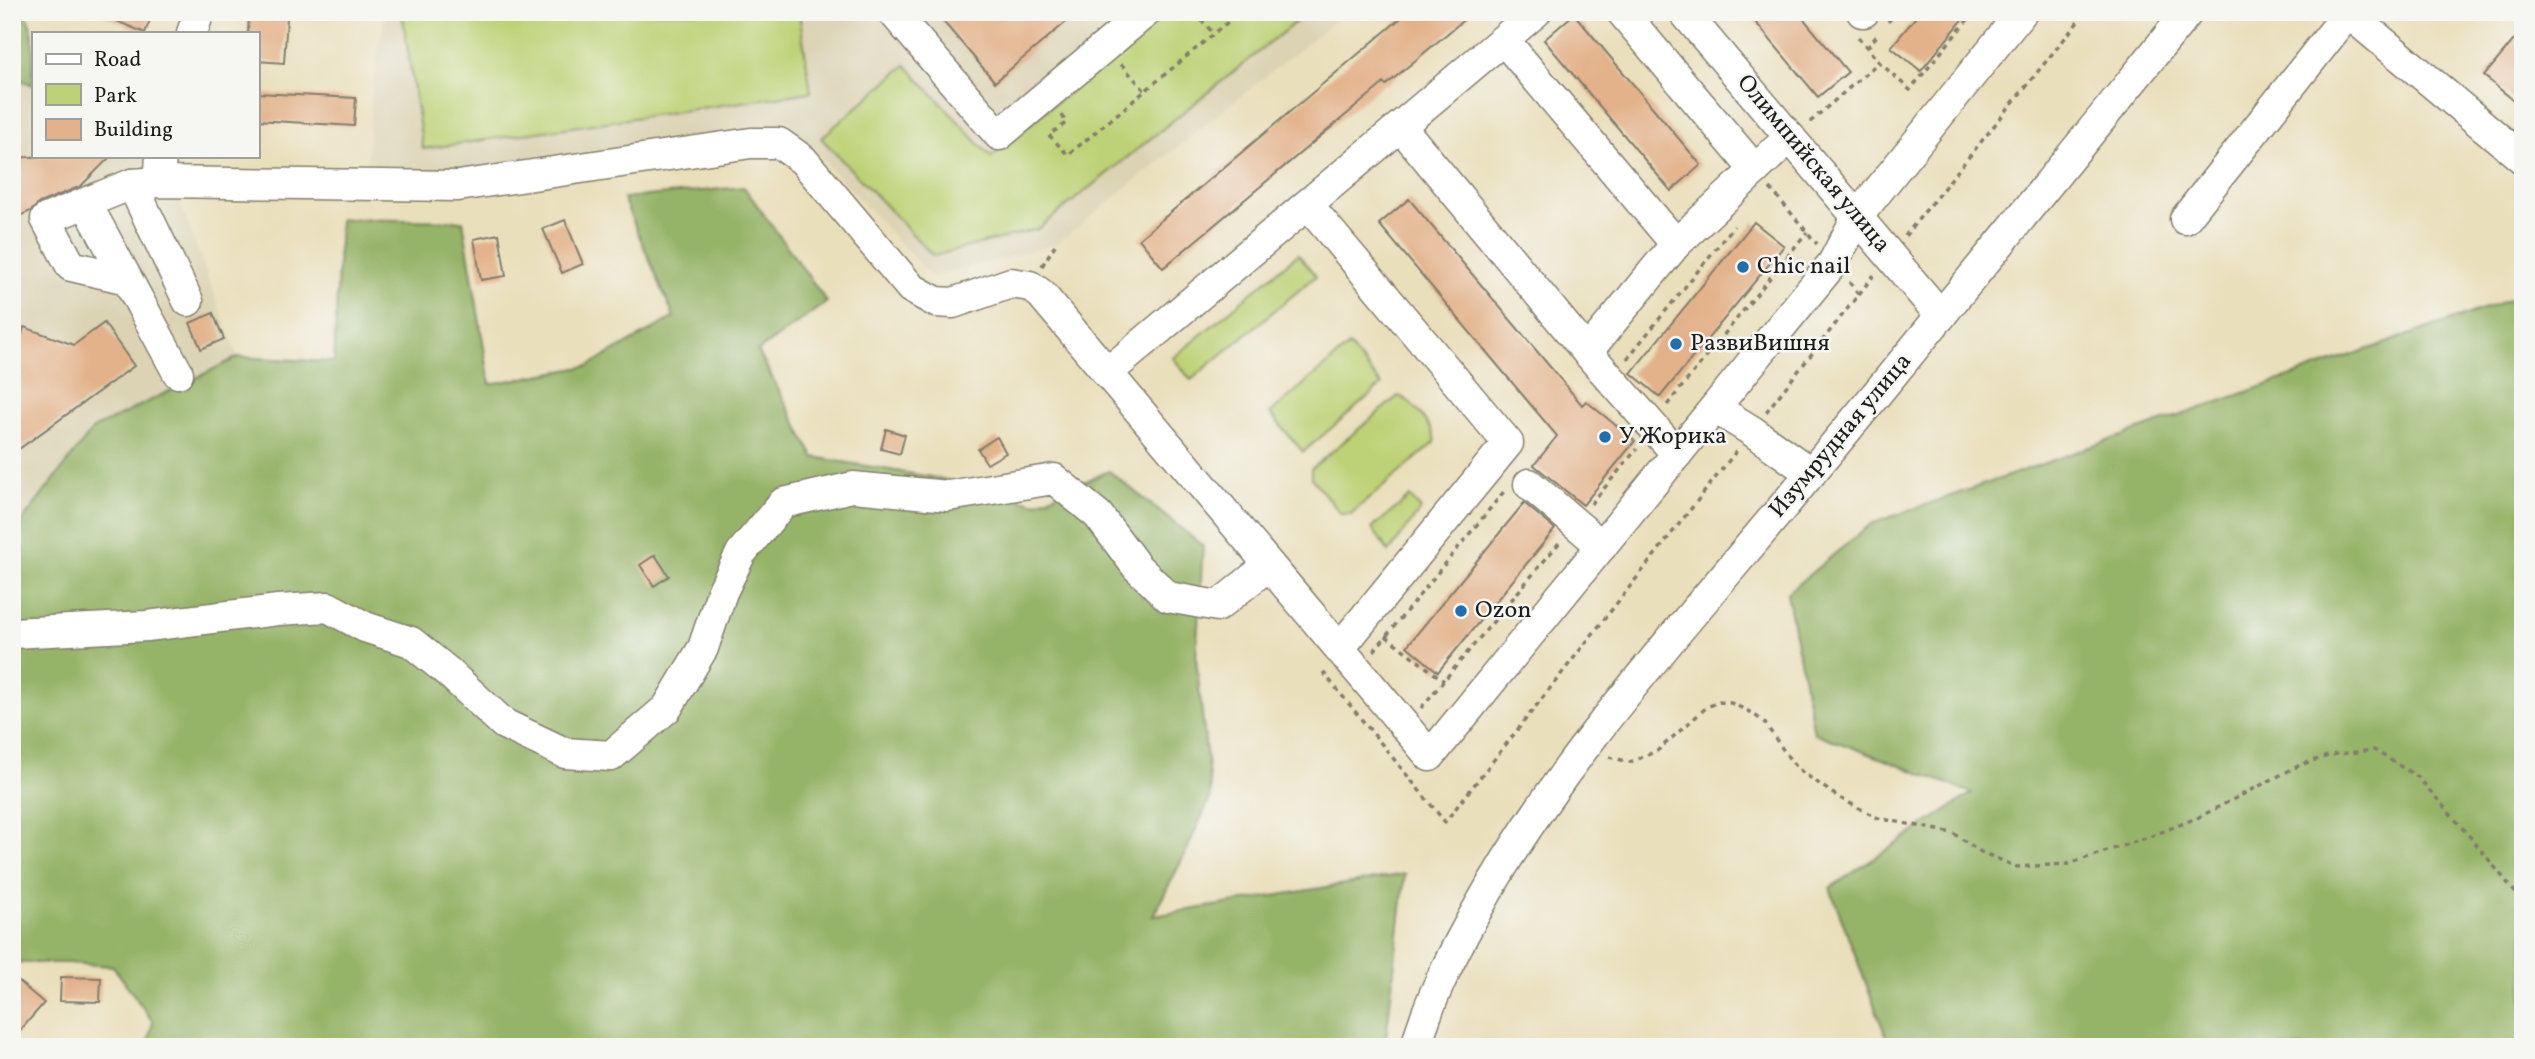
<svg xmlns="http://www.w3.org/2000/svg" width="2535" height="1059" font-family="Vollkorn,serif">
	<rect width="100%" height="100%" fill="#f6f6f2"/>
	<filter id="ink" filterUnits="userSpaceOnUse"><feTurbulence type="fractalNoise" baseFrequency=".0143" numOctaves="2"/><feDisplacementMap in="SourceGraphic" scale="14" xChannelSelector="R" yChannelSelector="G"/><feConvolveMatrix kernelMatrix="1 2 1 2 8 2 1 2 1" color-interpolation-filters="sRGB"/></filter>
	<filter id="wash" filterUnits="userSpaceOnUse"><feTurbulence type="fractalNoise" baseFrequency=".00686" numOctaves="4" result="noise"/><feDisplacementMap in="SourceGraphic" scale="28" xChannelSelector="R" yChannelSelector="G"/><feGaussianBlur stdDeviation="1.57" result="paint"/><feColorMatrix in="noise" values="0 0 0 0 0 0 0 0 0 0 0 0 0 0 0 0 0 1.4 0 .05"/><feComposite in="paint" operator="in"/></filter>
	<g filter="url(#wash)">
		<rect width="100%" height="100%" fill="#eadfbb"/>
		<g fill="#dbd3b4">
			<polygon points="386,12 1346,12 1055,245 931,277 788,122 457,174 366,174 373,80"/>
			<polygon points="12,76 33,85 33,156 162,156 238,357 93,429 16,530 12,530"/>
		</g>
		<g fill="#bdd276" stroke="#6c7749" stroke-width="2">
			<polygon points="402,12 799,12 811,92 423,149"/>
			<polygon points="1164,12 1308,12 1038,229 933,256 821,138 906,65 991,157"/>
			<polygon points="1298,254 1316,276 1191,380 1173,358"/>
			<polygon points="1349,346 1382,385 1303,452 1270,413"/>
			<path d="M1398,396C1410,398 1435,429 1435,442L1351,514H1341L1311,478V469Z"/>
			<polygon points="1410,497 1421,509 1389,552 1372,528"/>
		</g>
		<g fill="#96b467" stroke="#596842" stroke-width="2">
			<polygon points="12,12 26,12 33,35 33,85 12,76"/>
			<polygon points="744,187 827,302 758,351 814,457 942,479 1036,503 1109,471 1203,546 1196,658 1211,796 1184,856 1153,916 1405,874 1385,1047 147,1047 153,1022 113,966 67,963 12,963 12,530 16,529 93,429 238,357 334,362 340,219 463,221 490,384 588,366 674,317 623,198"/>
			<polygon points="2517,297 2523,303 2523,1047 1890,1047 1830,888 1972,793 1814,733 1787,593 1871,524"/>
		</g>
		<g id="blocks">
			<g fill="#e3b28a">
				<polygon points="95,12 153,12 145,33"/>
				<polygon points="935,12 1078,12 995,82"/>
				<polygon points="1408,12 1473,12 1386,85 1384,83 1163,268 1139,239"/>
				<polygon points="1747,12 1798,12 1848,72 1818,97"/>
				<polygon points="1920,12 1969,12 1921,71 1891,47"/>
				<polygon points="249,14 287,17 284,63 257,61 257,33 248,33"/>
				<polygon points="1574,14 1701,165 1671,191 1544,40"/>
				<polygon points="2523,29 2523,108 2484,76"/>
				<polygon points="257,93 356,98 354,126 257,120"/>
				<polygon points="49,156 111,156 81,186 39,203 31,211 12,219 12,158"/>
				<polygon points="1409,199 1582,405 1586,401 1635,441 1583,505 1534,465 1557,436 1379,224"/>
				<polygon points="565,220 583,264 562,273 543,229"/>
				<polygon points="1754,222 1784,246 1660,397 1631,373"/>
				<polygon points="499,234 506,276 481,280 474,239"/>
				<polygon points="213,313 224,339 201,349 190,323"/>
				<polygon points="104,323 134,366 12,454 12,338 20,341 24,327 74,345"/>
				<polygon points="886,429 905,435 900,454 881,449"/>
				<polygon points="997,437 1006,453 987,464 978,449"/>
				<polygon points="1524,503 1555,529 1438,672 1407,646"/>
				<polygon points="655,555 669,576 654,586 640,565"/>
				<polygon points="12,976 44,1003 12,1040"/>
				<polygon points="61,977 101,978 100,1002 60,1001"/>
			</g>
		</g>
	</g>
	<g filter="url(#ink)">
		<use href="#blocks" fill-opacity="0" stroke="#837e6c" stroke-width="2"/>
		<g fill="none" stroke-linecap="round" stroke-linejoin="round">
			<g stroke="#837e6c" stroke-width="33">
				<g id="minor">
					<polyline points="893,12 999,135 1146,12"/>
					<polyline points="1622,12 1755,170"/>
					<polyline points="1684,12 1941,316"/>
					<polyline points="1862,12 1864,12"/>
					<polyline points="2347,12 2523,159"/>
					<polyline points="192,33 199,12"/>
					<polyline points="1504,40 1676,244"/>
					<polyline points="1401,127 1587,352 1677,454"/>
					<polyline points="159,182 161,156"/>
					<polyline points="132,184 188,301"/>
					<polyline points="86,203 178,373"/>
					<polyline points="1308,205 1508,443 1339,649"/>
					<polyline points="2185,219 2349,12"/>
					<polyline points="127,279 71,266 46,219 132,184 159,182 458,186 751,143 779,143 803,160 911,288 936,302 953,303 1011,283 1030,286 1041,294 1430,756 1833,263 1857,217 2022,12"/>
					<polyline points="1587,352 1676,244 1790,137"/>
					<polyline points="1107,373 1536,12"/>
					<polyline points="1715,408 1752,431 1811,473"/>
					<polyline points="1529,484 1602,546"/>
					<polyline points="12,633 147,626 278,610 328,607 365,627 411,642 448,672 504,724 565,753 611,756 667,708 703,648 722,592 741,553 783,503 853,487 948,496 1054,479 1098,515 1137,567 1168,597 1218,606 1269,565"/>
					<path d="M1416,1047C1429,999 1453,953 1477,910C1562,756 1684,626 1796,491C1928,333 2058,172 2188,12"/>
				</g>
			</g>
			<g stroke="#837e6c" stroke-width="3.5" stroke-dasharray="5 5" stroke-linecap="butt">
				<polyline points="1194,12 1214,34"/>
				<polyline points="1888,22 1896,12"/>
				<polyline points="1858,37 1879,62"/>
				<polyline points="1867,48 1879,33"/>
				<polyline points="1121,64 1145,91"/>
				<polyline points="1062,115 1066,123 1049,135 1068,155 1240,12"/>
				<polyline points="1810,122 1879,62 1910,90 1974,12"/>
				<polyline points="1770,188 1817,244"/>
				<polyline points="1905,236 2086,12"/>
				<polyline points="1042,266 1055,245"/>
				<polyline points="1849,282 1859,294"/>
				<polyline points="1627,359 1734,226"/>
				<polyline points="1667,405 1807,232"/>
				<polyline points="1766,412 1874,275"/>
				<polyline points="1591,504 1637,449"/>
				<polyline points="1386,636 1444,681"/>
				<polyline points="1374,651 1506,489"/>
				<polyline points="1323,672 1445,822 1738,449"/>
				<polyline points="1421,708 1559,543"/>
				<polyline points="1609,757 1630,762 1657,751 1707,707 1719,702 1731,703 1752,713 1764,722 1791,761 1802,772 1838,797 1878,818 1953,833 1981,852 2017,867 2068,864 2149,837 2199,817 2300,765 2331,755 2374,750 2418,777 2472,839 2523,902"/>
			</g>
			<use href="#minor" stroke="#fff" stroke-width="30"/>
		</g>
	</g>
	<g fill="#1f6fb2" stroke="#f6f6f2" stroke-width="2.5">
		<circle cx="1743" cy="267" r="7"/>
		<circle cx="1676" cy="344" r="7"/>
		<circle cx="1605" cy="437" r="7"/>
		<circle cx="1461" cy="611" r="7"/>
	</g>
	<g text-anchor="middle" dominant-baseline="central" stroke-width="5" stroke-linejoin="round" paint-order="stroke">
		<g font-size="24" fill="#1c1c1c" stroke="#f6f6f2">
			<text transform="translate(1813 164) rotate(50)">Олимпийская улица</text>
			<text transform="translate(1841 436) rotate(-50)">Изумрудная улица</text>
		</g>
		<g font-size="24" fill="#1c1c1c" stroke="#f6f6f2" text-anchor="start">
			<text x="1757" y="267">Chic nail</text>
			<text x="1690" y="344">РазвиВишня</text>
			<text x="1619" y="437">У Жорика</text>
			<text x="1475" y="611">Ozon</text>
		</g>
	</g>
	<rect width="2535" height="1059" fill="none" stroke="#f6f6f2" stroke-width="42"/>
	<rect x="32" y="32" width="228" height="126" fill="#f6f6f2" stroke="#9f9f9c" stroke-width="2"/>
	<rect x="46" y="54" width="35" height="10" fill="#ffffff" stroke="#9f9f9c" stroke-width="2"/>
	<text x="94" y="66" font-size="21" fill="#1c1c1c">Road</text>
	<rect x="46" y="84" width="35" height="21" fill="#bdd276" stroke="#9f9f9c" stroke-width="2"/>
	<text x="94" y="102" font-size="21" fill="#1c1c1c">Park</text>
	<rect x="46" y="119" width="35" height="21" fill="#e3b28a" stroke="#9f9f9c" stroke-width="2"/>
	<text x="94" y="136" font-size="21" fill="#1c1c1c">Building</text>
</svg>
